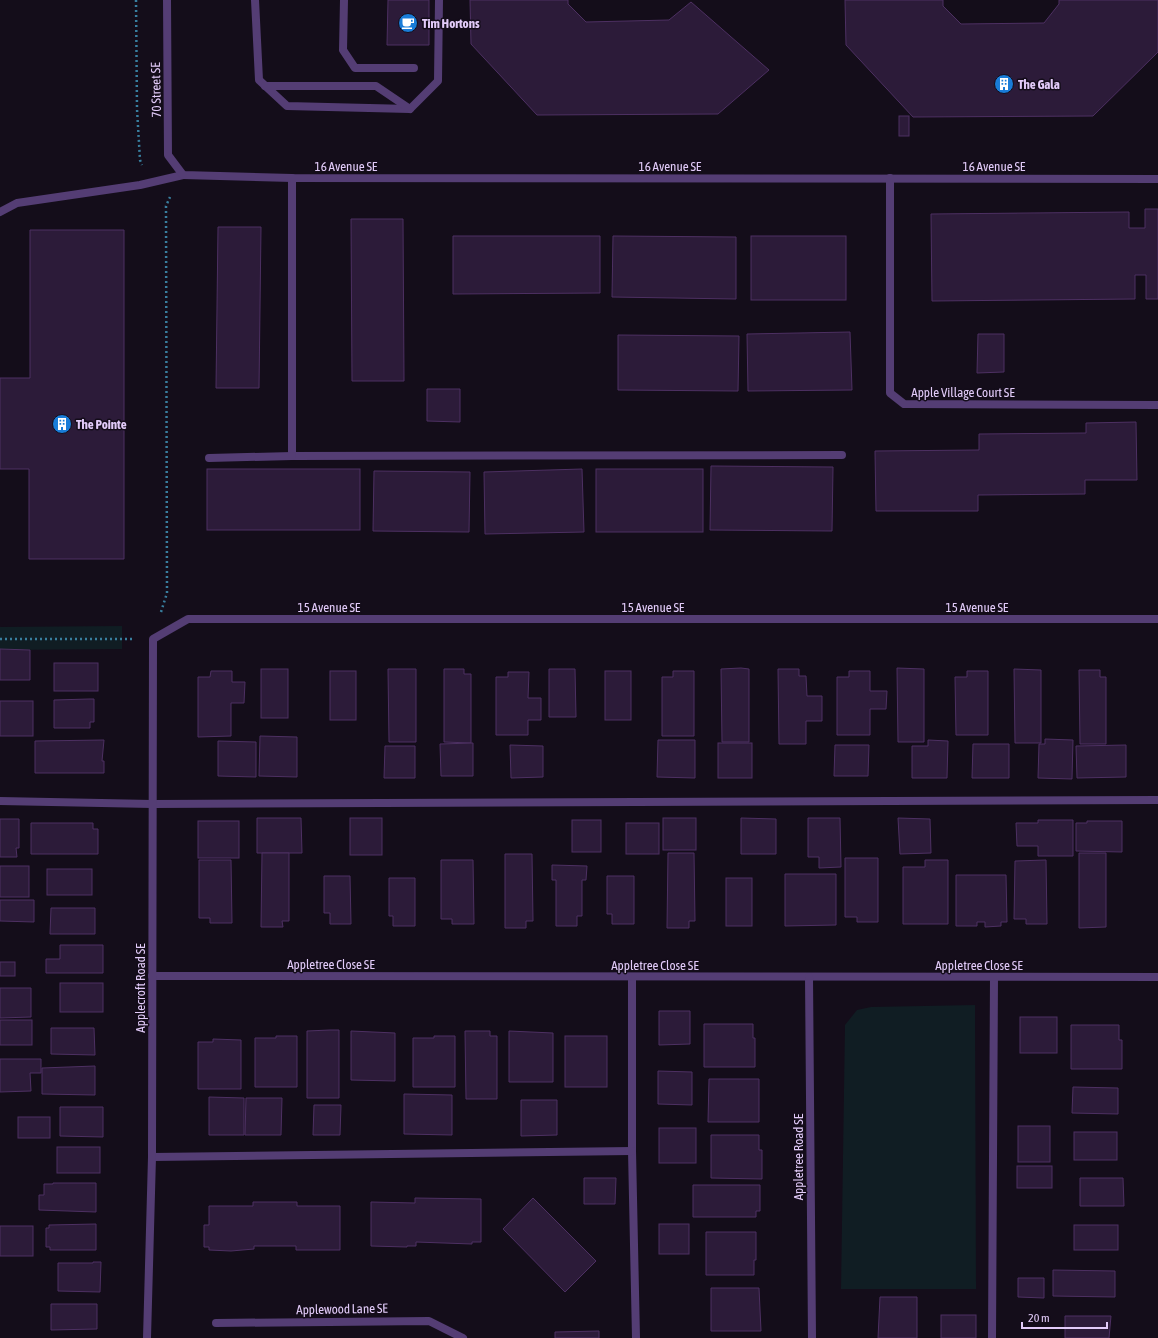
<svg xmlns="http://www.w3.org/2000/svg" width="1158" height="1338" font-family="'Asap Condensed',sans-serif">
	<rect width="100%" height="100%" fill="#140d1a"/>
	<g fill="#101d23">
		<polygon points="122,626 122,649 0,650 0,627"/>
		<polygon points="975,1005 976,1289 841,1289 845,1025 857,1010 871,1007"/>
	</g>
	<g fill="#2c1b39" stroke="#4d3062">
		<polygon points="388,0 429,0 429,45 387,45"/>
		<polygon points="470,0 568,0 568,4 586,22 669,20 691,2 769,70 718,114 537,115 471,44"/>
		<polygon points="845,0 943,0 943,6 961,24 1044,23 1059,4 1059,0 1158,0 1158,52 1093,116 913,117 846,45"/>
		<rect x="899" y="116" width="10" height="20"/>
		<polygon points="1145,209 1158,209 1158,299 1146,299 1146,275 1135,275 1135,299 932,301 931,214 1129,212 1129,228 1145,228"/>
		<polygon points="351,219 403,219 404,381 352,381"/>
		<polygon points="218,227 261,227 259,388 216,388"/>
		<polygon points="30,230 124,230 124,559 29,559 29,469 0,469 0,378 30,378"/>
		<polygon points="453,236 600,236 600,293 453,294"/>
		<polygon points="613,236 736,237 736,299 612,297"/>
		<rect x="751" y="236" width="95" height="64"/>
		<polygon points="850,332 852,390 748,391 747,334"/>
		<polygon points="978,334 1004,334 1004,372 977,373"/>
		<polygon points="618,335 739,336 738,391 618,390"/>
		<polygon points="427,389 460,389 460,422 427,421"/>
		<polygon points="1136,422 1137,480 1085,480 1085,494 978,495 978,511 876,511 875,451 979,450 979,434 1086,433 1086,423"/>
		<polygon points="711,466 833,467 832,531 710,530"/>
		<rect x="207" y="469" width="153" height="61"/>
		<polygon points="582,469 584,532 485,534 484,472"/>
		<rect x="596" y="469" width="107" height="63"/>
		<polygon points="374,471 470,472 469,532 373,531"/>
		<polygon points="0,649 30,650 30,680 0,680"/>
		<rect x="54" y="663" width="44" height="28"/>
		<polygon points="741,668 749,669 749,742 722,742 721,669"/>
		<polygon points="897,668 924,669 924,742 898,742"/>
		<rect x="261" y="669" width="27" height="49"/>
		<polygon points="388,669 416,669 416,742 389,742"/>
		<polygon points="444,669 464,669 464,674 471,674 471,743 444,742"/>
		<polygon points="549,669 575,669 576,717 549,717"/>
		<polygon points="778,669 799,669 799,676 806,676 807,696 822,696 822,721 806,721 806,744 779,744"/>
		<polygon points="1014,669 1041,670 1041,743 1015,743"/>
		<polygon points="1079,670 1100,670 1100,677 1106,677 1106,744 1080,744"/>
		<polygon points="211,671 232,671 232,682 245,682 244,703 231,703 231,736 198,737 198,677 210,677"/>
		<rect x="330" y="671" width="26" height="49"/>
		<rect x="605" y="671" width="26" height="49"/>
		<polygon points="673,671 694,671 694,736 662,736 662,677 673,677"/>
		<polygon points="849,671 870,671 870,691 887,691 886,709 870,709 870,735 837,735 837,677 849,677"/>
		<polygon points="967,671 988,671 988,735 956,735 955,677 967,677"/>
		<polygon points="508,672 529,672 528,698 541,698 541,720 528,720 528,735 496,735 496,677 508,677"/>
		<polygon points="89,699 94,699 94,722 90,722 90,728 54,728 54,700"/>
		<rect x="0" y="701" width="33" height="35"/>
		<polygon points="260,736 297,737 297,777 259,776"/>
		<polygon points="1045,739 1073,740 1072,779 1038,778 1039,744 1045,744"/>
		<polygon points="104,740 102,761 104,761 104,773 35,773 35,741"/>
		<polygon points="658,740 695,740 695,778 657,777"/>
		<polygon points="928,740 948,741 947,778 912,778 912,746 928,746"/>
		<polygon points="218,741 256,742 256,777 218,776"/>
		<polygon points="473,743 473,776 441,776 440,744"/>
		<rect x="718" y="743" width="34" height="35"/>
		<polygon points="973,744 1009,744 1009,778 972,778"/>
		<polygon points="510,745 543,746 543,777 511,778"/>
		<polygon points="835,745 869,745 868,776 834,776"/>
		<polygon points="1126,745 1126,777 1077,778 1076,746"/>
		<polygon points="385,746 415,746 415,778 384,778"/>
		<polygon points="257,818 301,818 302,853 257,853"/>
		<rect x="350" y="818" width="32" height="37"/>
		<rect x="663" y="818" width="33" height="32"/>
		<polygon points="741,818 776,819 776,854 741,854"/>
		<polygon points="808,818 840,818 841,867 819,868 819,857 808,857"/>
		<polygon points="898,818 930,819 931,853 900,854"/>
		<polygon points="0,819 19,819 19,848 16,848 17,857 0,857"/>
		<rect x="572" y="820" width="29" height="32"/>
		<polygon points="1038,820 1073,820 1073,856 1038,856 1038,846 1017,846 1016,823 1038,823"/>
		<rect x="198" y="821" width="41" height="37"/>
		<polygon points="1087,821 1122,821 1122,852 1076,851 1076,823 1087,823"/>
		<polygon points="31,823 93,823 93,829 98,829 98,854 31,854"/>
		<rect x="626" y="823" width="33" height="31"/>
		<polygon points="262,853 289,853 289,921 282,921 283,927 261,927"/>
		<polygon points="668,853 694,853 695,921 689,921 689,928 667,928"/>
		<polygon points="1079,853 1106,853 1106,927 1079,928"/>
		<polygon points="505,854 532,854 533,921 526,921 526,928 505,928"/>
		<polygon points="845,858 878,858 878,922 857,922 857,917 845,917"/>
		<polygon points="199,860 231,860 232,923 210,923 210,918 199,918"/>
		<polygon points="441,860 473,860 474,924 452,924 452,919 441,919"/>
		<polygon points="925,860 948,860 948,924 903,924 903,867 925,867"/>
		<polygon points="1046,860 1047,924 1026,924 1026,919 1014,919 1015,861"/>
		<polygon points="552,865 587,866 586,880 582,880 582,916 577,916 577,926 556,926 556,880 552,880"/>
		<rect x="0" y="866" width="29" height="31"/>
		<rect x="47" y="869" width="45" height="26"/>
		<polygon points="785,874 836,874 836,925 785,926"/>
		<polygon points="956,875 1006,875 1007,922 1001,922 1001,926 985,927 985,922 977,922 977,926 956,926"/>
		<polygon points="324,876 350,876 351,924 330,924 330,913 324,913"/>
		<polygon points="607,876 634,876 634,924 612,924 612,914 607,914"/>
		<polygon points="389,878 415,878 415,926 393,926 393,916 389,916"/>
		<rect x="726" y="878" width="26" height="48"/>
		<polygon points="0,900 34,900 34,922 0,921"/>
		<polygon points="51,908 95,908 95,934 50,934"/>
		<polygon points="60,945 103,945 103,973 46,973 46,959 60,959"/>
		<rect x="0" y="962" width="15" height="14"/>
		<rect x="60" y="983" width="43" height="29"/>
		<polygon points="0,988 31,988 31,1017 0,1018"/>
		<polygon points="659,1011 690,1011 690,1044 659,1045"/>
		<rect x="1020" y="1017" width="37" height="36"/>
		<rect x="0" y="1020" width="32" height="25"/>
		<polygon points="704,1024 753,1024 753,1038 755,1038 755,1067 704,1067"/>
		<polygon points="1071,1025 1119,1025 1119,1040 1122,1040 1122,1069 1071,1069"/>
		<polygon points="51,1028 94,1028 95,1055 51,1054"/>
		<polygon points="330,1030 339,1030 339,1098 307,1098 307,1031"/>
		<polygon points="351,1031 395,1033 395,1081 351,1080"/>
		<polygon points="465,1031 490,1031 490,1036 497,1036 497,1099 466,1099"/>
		<polygon points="509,1031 553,1033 553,1082 509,1082"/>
		<polygon points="276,1036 297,1036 297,1087 255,1087 255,1038 276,1038"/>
		<polygon points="434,1036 455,1036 455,1087 413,1087 413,1038 434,1038"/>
		<rect x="565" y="1036" width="42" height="51"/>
		<polygon points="213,1039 241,1040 241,1089 198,1089 198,1042 213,1042"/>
		<polygon points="0,1059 41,1059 41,1073 30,1073 31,1091 0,1092"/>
		<polygon points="95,1066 95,1095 42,1094 42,1068"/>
		<polygon points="658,1071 692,1072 692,1105 658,1104"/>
		<polygon points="709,1079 759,1079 759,1122 708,1122"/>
		<polygon points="1073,1087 1118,1088 1118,1114 1072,1113"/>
		<polygon points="404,1094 452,1095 452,1135 404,1134"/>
		<polygon points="209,1097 244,1098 244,1135 209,1135"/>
		<polygon points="246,1098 282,1098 281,1135 245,1135"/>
		<polygon points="521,1100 557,1100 557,1135 521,1136"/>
		<polygon points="314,1105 341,1105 340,1135 313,1135"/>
		<polygon points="60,1107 103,1107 103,1137 60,1136"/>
		<rect x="18" y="1117" width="32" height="21"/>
		<rect x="1018" y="1126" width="32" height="36"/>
		<rect x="659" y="1128" width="37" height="35"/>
		<rect x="1074" y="1132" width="43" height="28"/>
		<polygon points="711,1135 759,1135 759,1150 762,1150 762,1179 711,1178"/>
		<rect x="57" y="1147" width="43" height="26"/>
		<rect x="1017" y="1166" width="35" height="22"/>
		<polygon points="584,1178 616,1178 615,1204 584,1204"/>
		<polygon points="1080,1178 1123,1178 1124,1206 1080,1206"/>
		<polygon points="53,1183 96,1183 96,1212 39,1210 39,1195 44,1195 44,1184 53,1184"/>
		<polygon points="693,1185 760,1185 760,1211 756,1211 756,1217 693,1217"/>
		<polygon points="415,1198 481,1199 481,1242 472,1242 472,1244 416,1242 416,1246 407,1246 407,1247 371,1246 371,1202 415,1203"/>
		<polygon points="533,1198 596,1261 565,1292 503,1229"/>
		<polygon points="253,1202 297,1202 297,1206 340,1206 340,1250 296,1250 296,1246 254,1246 254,1249 231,1251 209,1250 209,1247 204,1247 204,1225 209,1225 209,1206 253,1206"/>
		<polygon points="96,1224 96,1250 50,1250 50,1247 46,1247 46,1228 49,1228 49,1225"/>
		<rect x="659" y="1224" width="30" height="30"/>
		<rect x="1074" y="1225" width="44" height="25"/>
		<rect x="0" y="1226" width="33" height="30"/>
		<polygon points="706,1232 756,1232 756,1260 754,1260 754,1275 706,1275"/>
		<polygon points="93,1262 101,1262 100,1292 58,1291 58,1263 93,1263"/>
		<polygon points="1053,1270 1115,1271 1115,1297 1053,1296"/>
		<polygon points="1018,1278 1044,1278 1044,1298 1018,1297"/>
		<polygon points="711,1288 759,1288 761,1331 711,1331"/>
		<polygon points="880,1297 917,1297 917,1338 878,1338"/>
		<polygon points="51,1304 97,1304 97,1329 51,1330"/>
		<rect x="941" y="1315" width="35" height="23"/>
		<polygon points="1065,1316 1111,1316 1109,1338 1065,1338"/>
		<polygon points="599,1331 599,1338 555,1338 555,1332"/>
	</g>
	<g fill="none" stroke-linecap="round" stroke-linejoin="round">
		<g stroke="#397f9f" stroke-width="2.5" stroke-dasharray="2 3" stroke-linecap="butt">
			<polyline points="136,0 137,109 140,160 142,165"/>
			<polyline points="161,612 167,593 166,206 170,197"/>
			<polyline points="0,639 133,639"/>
		</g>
		<g stroke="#543d74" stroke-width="8">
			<polyline points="255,0 259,80 287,106 410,109 438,81 439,0"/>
			<polyline points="344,0 343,50 355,68 414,68"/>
			<polyline points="265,86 376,86 410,109"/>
			<polyline points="292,178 292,456 842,455"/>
			<polyline points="0,212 17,203 140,185 183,175"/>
			<polyline points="209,458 292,456"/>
			<polyline points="0,801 152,804 1158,800"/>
			<polyline points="632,977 632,1151 636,1338"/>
			<polyline points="152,1157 632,1151"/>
			<polyline points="216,1323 429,1321 463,1338"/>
			<polyline points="992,1338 994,977"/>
		</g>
		<g stroke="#543d74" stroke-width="8">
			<polyline points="167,0 168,155 183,175 292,178 1158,179"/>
			<polyline points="890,178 890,393 904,404 1158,405"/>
			<polyline points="152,976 1158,977"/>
			<polyline points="809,977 812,1338"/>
			<polyline points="147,1338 152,1157 153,639 188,619 1158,619"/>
		</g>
	</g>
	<defs>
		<g id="cafe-disc" transform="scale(1)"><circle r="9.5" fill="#197cd8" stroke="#140d1a"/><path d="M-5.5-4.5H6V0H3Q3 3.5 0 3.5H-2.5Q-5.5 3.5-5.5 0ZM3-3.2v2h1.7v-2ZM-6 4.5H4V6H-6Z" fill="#fff"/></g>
		<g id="building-disc" transform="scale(1)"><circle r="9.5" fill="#197cd8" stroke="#140d1a"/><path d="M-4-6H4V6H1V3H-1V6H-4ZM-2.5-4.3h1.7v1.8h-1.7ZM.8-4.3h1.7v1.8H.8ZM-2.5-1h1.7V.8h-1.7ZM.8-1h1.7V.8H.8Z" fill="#fff"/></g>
	</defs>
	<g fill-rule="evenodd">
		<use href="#cafe-disc" x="408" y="23"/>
		<use href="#building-disc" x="1004" y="84"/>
		<use href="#building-disc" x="62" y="424"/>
	</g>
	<g text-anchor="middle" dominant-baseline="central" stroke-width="3" stroke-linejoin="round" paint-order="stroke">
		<g font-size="13" font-weight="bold" fill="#e2cbf9" stroke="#140d1a" text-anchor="start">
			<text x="422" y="23">Tim Hortons</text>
			<text x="1018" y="84">The Gala</text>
			<text x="76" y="424">The Pointe</text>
		</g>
		<g font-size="13" fill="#e2cbf9" stroke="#140d1a">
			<text transform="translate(156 90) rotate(-91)">70 Street SE</text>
			<text x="346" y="166">16 Avenue SE</text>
			<text x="670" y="166">16 Avenue SE</text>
			<text x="994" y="166">16 Avenue SE</text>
			<text x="963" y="392">Apple Village Court SE</text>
			<text x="329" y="607">15 Avenue SE</text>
			<text x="653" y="607">15 Avenue SE</text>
			<text x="977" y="607">15 Avenue SE</text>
			<text x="331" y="964">Appletree Close SE</text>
			<text x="655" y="965">Appletree Close SE</text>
			<text x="979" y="965">Appletree Close SE</text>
			<text transform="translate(140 988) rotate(-90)">Applecroft Road SE</text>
			<text transform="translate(798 1157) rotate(-90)">Appletree Road SE</text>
			<text transform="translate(342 1309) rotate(-1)">Applewood Lane SE</text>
		</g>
	</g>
	<path d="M1022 1322v6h85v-6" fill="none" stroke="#e2cbf9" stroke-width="2"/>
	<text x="1028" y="1322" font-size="12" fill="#e2cbf9" stroke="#140d1a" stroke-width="3" paint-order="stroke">20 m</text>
</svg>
